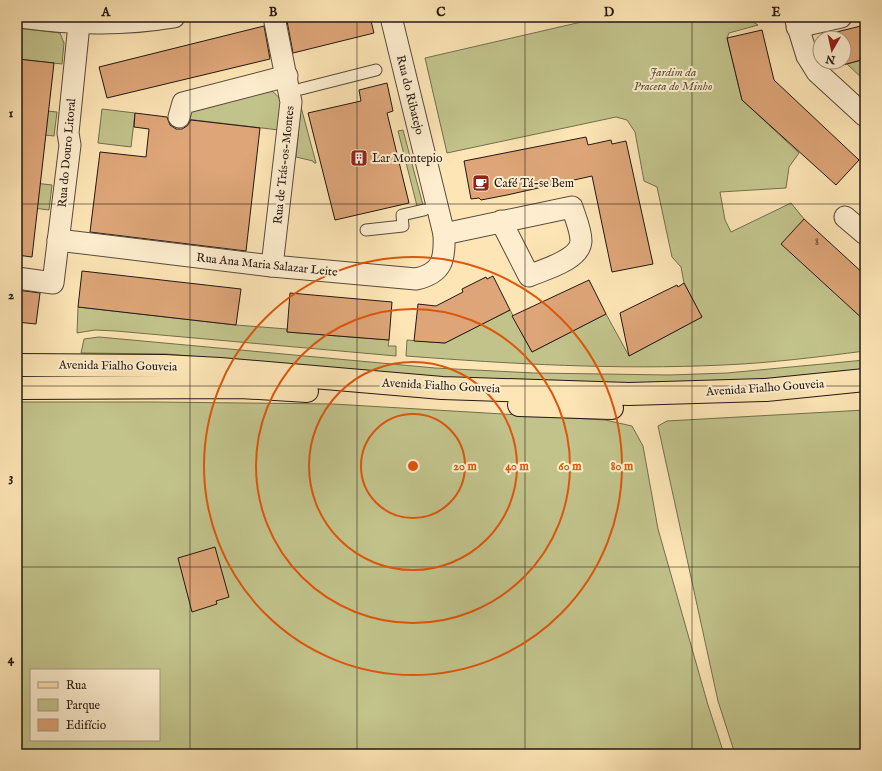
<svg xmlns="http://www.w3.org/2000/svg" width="882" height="771" font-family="'IM FELL English',serif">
	<rect width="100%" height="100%" fill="#fde5b5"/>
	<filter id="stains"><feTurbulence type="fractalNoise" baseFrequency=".005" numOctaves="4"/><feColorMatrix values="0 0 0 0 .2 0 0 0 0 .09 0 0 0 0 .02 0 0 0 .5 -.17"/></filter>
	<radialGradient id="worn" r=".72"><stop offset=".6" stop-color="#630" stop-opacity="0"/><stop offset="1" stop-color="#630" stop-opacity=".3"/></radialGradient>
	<g fill="#c2c38b" stroke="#726e4f" fill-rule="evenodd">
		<path d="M603,17H744L758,25L729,33L727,38L742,100L799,153L789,167L786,188L720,192L725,220L731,232L791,203L804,219L865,321V351C818,357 771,363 723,365C617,370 512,364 406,356L407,340L445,343L510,310L532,352L606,314L629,356L702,317L684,283L681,267L672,257L657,187L644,181L635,132L627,120L616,117L447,153L425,58Z"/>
		<polygon points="17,28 60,33 64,43 62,64 17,59"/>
		<polygon points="865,59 865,81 847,64"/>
		<path d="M268,89C287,98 281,112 279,130L186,119L188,111Z"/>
		<polygon points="301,107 316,163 314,163 313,161 296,157"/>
		<polygon points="17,108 57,112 54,136 17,132"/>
		<polygon points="102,109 135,113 131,147 98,143"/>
		<polygon points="403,130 423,205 417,206 398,131"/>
		<polygon points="17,181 52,185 49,210 17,206"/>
		<polygon points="78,307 236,325 287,329 287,332 389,340 388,346 396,346 396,356 116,331 95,330 77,333"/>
		<polygon points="99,337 435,368 534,373 670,375 727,373 865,360 865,370 785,378 679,385 441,378 167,354 81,353 84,339"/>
		<path d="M17,402H153L333,404L605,420L632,426L643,446L658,529L708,705L724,754H17ZM31,670H159V740H31Z"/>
		<polygon points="865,410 865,754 735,754 718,701 658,426 667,421"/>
	</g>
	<g fill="#dda578" stroke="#231813">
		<polygon points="303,17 370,17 374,33 293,53 287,21"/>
		<polygon points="865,25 865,59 832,68 830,62 844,62 844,38 824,38 824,35"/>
		<polygon points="264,26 270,59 107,98 99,67"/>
		<polygon points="762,30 774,80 859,160 836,185 742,100 727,38"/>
		<polygon points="18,59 54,63 32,257 17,255"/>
		<polygon points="387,83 393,111 387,113 409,203 335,220 308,113 361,101 359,90"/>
		<polygon points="135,113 167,117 170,125 176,129 182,129 187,126 191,120 260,128 246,251 90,232 100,152 146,157 149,129 134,127"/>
		<polygon points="586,137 588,145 611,140 612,144 626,141 653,264 612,272 592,176 507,195 481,200 479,198 471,199 464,161"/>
		<polygon points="804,219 865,275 865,321 781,244"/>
		<polygon points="82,271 241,289 236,325 78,307"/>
		<polygon points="493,276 510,310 445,343 414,341 418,304 436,306 463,292 462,289 486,277 487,279"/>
		<polygon points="589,280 606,314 532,352 512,316"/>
		<polygon points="684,283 702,317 629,356 620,313 677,285 678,287"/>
		<polygon points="17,290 40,293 36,324 17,322"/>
		<polygon points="290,293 392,302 389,340 287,332"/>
		<polygon points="215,547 229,597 216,601 217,604 192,612 178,558"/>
	</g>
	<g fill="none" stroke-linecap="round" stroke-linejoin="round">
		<g stroke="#5a4b3c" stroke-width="13">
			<g id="service">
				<polyline points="301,89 376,70"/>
				<polyline points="366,230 403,226 402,215 424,210"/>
			</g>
		</g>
		<g stroke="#5a4b3c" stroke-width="23">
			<g id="minor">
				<path d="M20,17C74,24 120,26 174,17"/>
				<path d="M391,17L444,234L572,207C575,217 581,230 581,241C580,260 545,269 529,276L501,221"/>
				<polyline points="795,17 807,56 817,72 865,116"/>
				<polyline points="797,27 841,17"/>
				<polyline points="179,117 183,103 287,76"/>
				<polyline points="845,217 865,234"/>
				<path d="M58,240L272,266L416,279C443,273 445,259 444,234"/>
				<polyline points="272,266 291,102 274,17"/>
				<polyline points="17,278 53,283 70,145 68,133 79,24"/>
			</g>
		</g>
		<g stroke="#231813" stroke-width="24">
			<g id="primary">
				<polyline points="17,365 164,366 220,369 442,388 629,394 766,390 865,380"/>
				<polyline points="17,388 240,387 307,391"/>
				<polyline points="519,405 612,408"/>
			</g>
		</g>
		<use href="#service" stroke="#feeecf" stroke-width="11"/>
		<use href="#minor" stroke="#feeecf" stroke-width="21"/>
		<use href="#primary" stroke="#fde5b5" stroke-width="22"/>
	</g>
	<path fill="none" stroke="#231813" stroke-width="1" stroke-opacity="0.55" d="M190,17V754M357,17V754M525,17V754M692,17V754M17,204H865M17,386H865M17,567H865"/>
	<g fill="none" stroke="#de560c" stroke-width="2">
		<circle cx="413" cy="466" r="52"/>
		<circle cx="413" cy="466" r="104"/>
		<circle cx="413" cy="466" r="157"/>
		<circle cx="413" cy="466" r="209"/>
	</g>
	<defs>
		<g id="building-square" transform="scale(0.9)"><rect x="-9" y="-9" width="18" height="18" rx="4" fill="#8f2418" stroke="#feeecf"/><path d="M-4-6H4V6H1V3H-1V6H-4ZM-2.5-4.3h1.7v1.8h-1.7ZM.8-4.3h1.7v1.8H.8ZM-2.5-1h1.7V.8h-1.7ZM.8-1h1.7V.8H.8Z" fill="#fff"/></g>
		<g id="cafe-square" transform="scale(0.9)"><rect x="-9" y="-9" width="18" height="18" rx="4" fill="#8f2418" stroke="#feeecf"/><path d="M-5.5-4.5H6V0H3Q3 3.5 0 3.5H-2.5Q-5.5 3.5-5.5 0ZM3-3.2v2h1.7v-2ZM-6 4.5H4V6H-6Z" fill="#fff"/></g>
	</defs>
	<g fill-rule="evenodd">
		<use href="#building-square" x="359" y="158"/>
		<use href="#cafe-square" x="481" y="183"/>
	</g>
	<g text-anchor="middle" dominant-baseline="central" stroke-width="4" stroke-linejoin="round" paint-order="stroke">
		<g font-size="10" fill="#523b2c">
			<text x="817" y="242">8</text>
		</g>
		<g font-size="12" font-style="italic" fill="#5b543d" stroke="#feeecf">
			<text x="673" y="72">Jardim da<tspan x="673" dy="14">Praceta do Minho</tspan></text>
		</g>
		<g font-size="12" fill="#231813" stroke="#feeecf">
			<text transform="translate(410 95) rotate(76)">Rua do Ribatejo</text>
			<text transform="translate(67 153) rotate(-85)">Rua do Douro Litoral</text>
			<text transform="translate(284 165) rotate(-84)">Rua de Trás-os-Montes</text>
			<text transform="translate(267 265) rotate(6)">Rua Ana Maria Salazar Leite</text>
			<text transform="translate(118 366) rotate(1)">Avenida Fialho Gouveia</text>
			<text transform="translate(441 386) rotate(3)">Avenida Fialho Gouveia</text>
			<text transform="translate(765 388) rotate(-4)">Avenida Fialho Gouveia</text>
		</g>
		<g font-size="12" fill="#231813" stroke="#feeecf" text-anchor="start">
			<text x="372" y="158">Lar Montepio</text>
			<text x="494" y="183">Café Tá-se Bem</text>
		</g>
	</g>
	<circle cx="413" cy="466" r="6" fill="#de560c" stroke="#feeecf" stroke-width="2"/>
	<g font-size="12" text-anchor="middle" font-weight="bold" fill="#de560c" stroke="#feeecf" stroke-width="4" stroke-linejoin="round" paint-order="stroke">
		<text x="465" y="470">20 m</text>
		<text x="517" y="470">40 m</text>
		<text x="570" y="470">60 m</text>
		<text x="622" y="470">80 m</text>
	</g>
	<rect width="882" height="771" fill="none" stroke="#fde5b5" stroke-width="44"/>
	<rect x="30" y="669" width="130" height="72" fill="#feeecf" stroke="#a69884"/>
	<rect x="38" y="682" width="20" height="6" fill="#fde5b5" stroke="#a69884"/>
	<text x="66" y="689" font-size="12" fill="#231813">Rua</text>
	<rect x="38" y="699" width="20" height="12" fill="#c2c38b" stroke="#a69884"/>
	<text x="66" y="709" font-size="12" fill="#231813">Parque</text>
	<rect x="38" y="719" width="20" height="12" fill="#dda578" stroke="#a69884"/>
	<text x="66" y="729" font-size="12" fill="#231813">Edifício</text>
	<g transform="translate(832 50) rotate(189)"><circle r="19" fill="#feeecf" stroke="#a69884"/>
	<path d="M0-3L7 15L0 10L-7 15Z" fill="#8f2418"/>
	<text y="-6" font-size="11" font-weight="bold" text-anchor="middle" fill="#231813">N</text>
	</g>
	<rect x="22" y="22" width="838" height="727" fill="none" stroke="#231813" stroke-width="1.5"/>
	<g font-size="13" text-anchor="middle" font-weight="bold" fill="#231813">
		<text x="106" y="16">A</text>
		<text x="273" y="16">B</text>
		<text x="441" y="16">C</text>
		<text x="609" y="16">D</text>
		<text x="776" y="16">E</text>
		<text x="11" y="117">1</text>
		<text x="11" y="299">2</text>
		<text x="11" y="481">3</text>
		<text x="11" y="663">4</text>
	</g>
	<rect width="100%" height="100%" filter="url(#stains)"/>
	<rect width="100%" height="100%" fill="url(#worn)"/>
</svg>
